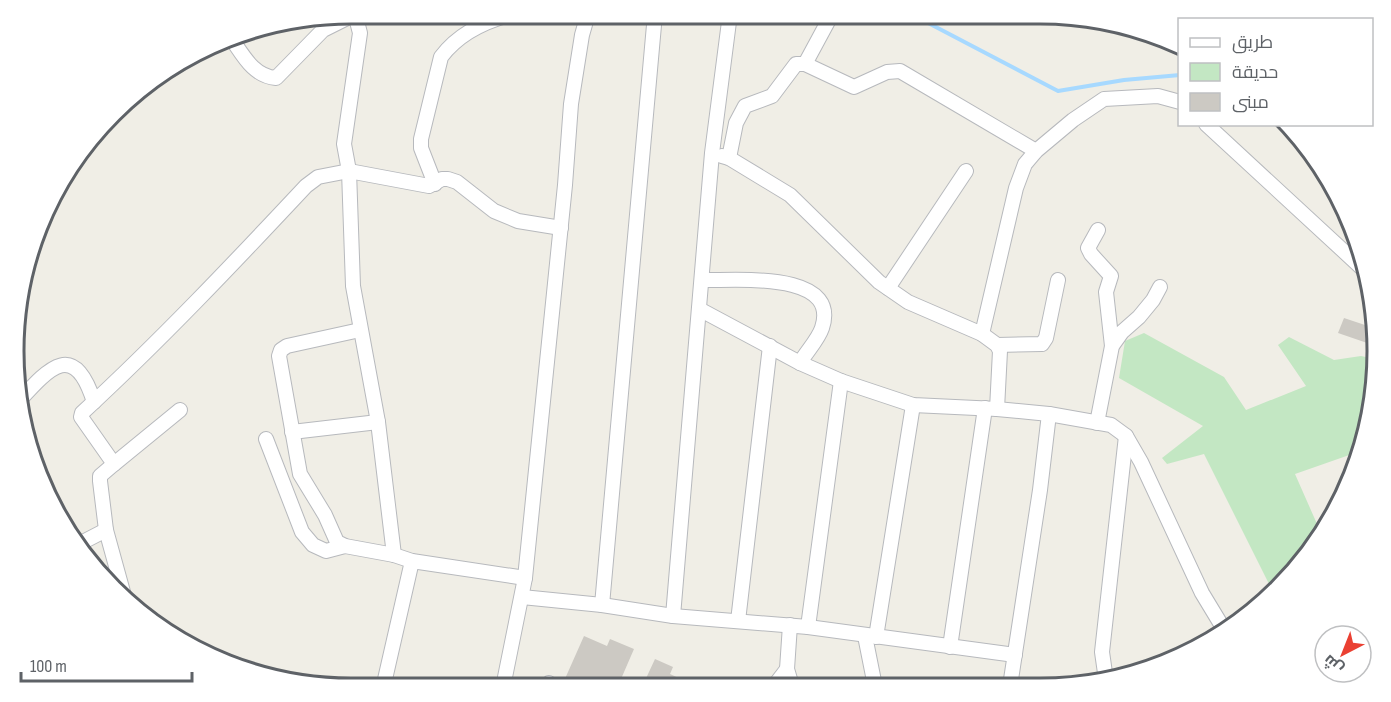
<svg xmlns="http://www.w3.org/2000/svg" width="1391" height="702" font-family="'Sofia Sans Condensed',Cairo,sans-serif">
	<rect width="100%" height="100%" fill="#f0eee6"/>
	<polygon fill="#c3e7c3" points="1144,333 1224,377 1246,410 1306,386 1278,345 1289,337 1334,360 1361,356 1375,359 1377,373 1355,453 1295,474 1321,533 1294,573 1253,612 1251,608 1271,588 1204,454 1167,464 1162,458 1203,426 1119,378 1125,341"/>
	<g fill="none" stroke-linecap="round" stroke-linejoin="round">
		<polyline stroke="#a7d9ff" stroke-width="4" points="911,14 1058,91 1124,80 1180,75"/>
	</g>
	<g fill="#ccc9c3">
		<polygon points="1344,318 1371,327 1373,345 1338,333"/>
		<polygon points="584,636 607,646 610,639 634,649 621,679 639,687 576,687 564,681"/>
		<polygon points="655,659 673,667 670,674 698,687 642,687"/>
	</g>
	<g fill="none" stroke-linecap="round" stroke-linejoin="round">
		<g stroke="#b7b9bd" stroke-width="16">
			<g id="minor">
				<polyline points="355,14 360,33 344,144 349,171 353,286 378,422 394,555 412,561 525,578"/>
				<path d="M231,38C243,55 253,76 276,78L323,30L355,14"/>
				<polyline points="805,64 832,14"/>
				<polyline points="1206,124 1363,269"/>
				<polyline points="722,156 729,158 790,195 879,282 908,302 982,334"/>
				<polyline points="729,158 736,123 745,106 772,96 796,64 805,64 854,87 887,72 900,71 1036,151"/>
				<path d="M435,184L421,148V139L441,57C459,33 485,21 513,14"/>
				<polyline points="1098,230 1088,248 1091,254 1111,276 1106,292 1112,346"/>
				<path d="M702,280C734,281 841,270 822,328C818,340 806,352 800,363"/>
				<polyline points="888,288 966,171"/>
				<polyline points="699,309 800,363 841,381 913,405 997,409 1049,414 1111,425 1126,436 1141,462 1202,593 1225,631"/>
				<polyline points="360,330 287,346 281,350 279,356 300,474 325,515 337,542 345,546 394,555"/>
				<polyline points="997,345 1042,344 1046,338 1058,280"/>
				<path d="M18,402C49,368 74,339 94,402"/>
				<polyline points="997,409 1000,351 997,345 982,334 1016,188 1025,164 1036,151 1073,120 1104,99 1158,96 1180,102"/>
				<polyline points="1097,423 1112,346 1122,332 1139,317 1153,300 1160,287"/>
				<polyline points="292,432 378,422"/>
				<polyline points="266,439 302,532 313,545 326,551 345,546"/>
				<polyline points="114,464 180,410"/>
				<polyline points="79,544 106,530"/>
				<polyline points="522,597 602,605 673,616 808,627 1015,655"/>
				<path d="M125,599L106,530L100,481V476L114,464L81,417L82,413C160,341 233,264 306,186L318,177L349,171L429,186L442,179H448L457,182L494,211L518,221L561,228"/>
				<polyline points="602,605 655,14"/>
				<polyline points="673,616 712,153 730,14"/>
				<polyline points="738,621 770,346"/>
				<polyline points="790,625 787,669 792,686"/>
				<polyline points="808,627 841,381"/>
				<polyline points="865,636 875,686"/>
				<polyline points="876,637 913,405"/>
				<polyline points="950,647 985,408"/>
				<polyline points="1106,680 1102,652 1126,436"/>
				<polyline points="549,683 551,687"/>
				<polyline points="774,686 787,669"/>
				<polyline points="1010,686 1040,490 1049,414"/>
				<polyline points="503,687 525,578 565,185 571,104 582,35 588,14"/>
				<polyline points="383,688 412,561"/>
			</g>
		</g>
		<use href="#minor" stroke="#fff" stroke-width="14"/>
	</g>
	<path d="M0 0H1391V702H0ZM351 24H1040A327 327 0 0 1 1367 351V351A327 327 0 0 1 1040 678H351A327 327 0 0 1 24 351V351A327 327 0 0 1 351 24Z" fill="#fff" fill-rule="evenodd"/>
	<path fill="none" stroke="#5e6267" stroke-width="3" d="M351 24H1040A327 327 0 0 1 1367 351V351A327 327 0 0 1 1040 678H351A327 327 0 0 1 24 351V351A327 327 0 0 1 351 24Z"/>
	<rect x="1178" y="18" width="195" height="108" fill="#ffffff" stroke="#bfc0c2" stroke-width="1.5"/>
	<rect x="1190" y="38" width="30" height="9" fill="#ffffff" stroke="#bfc0c2" stroke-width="1.5"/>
	<text x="1232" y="48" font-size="18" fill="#5e6267">طريق</text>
	<rect x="1190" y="63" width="30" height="18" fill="#c3e7c3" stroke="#bfc0c2" stroke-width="1.5"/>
	<text x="1232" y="78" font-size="18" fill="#5e6267">حديقة</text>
	<rect x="1190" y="93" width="30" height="18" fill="#ccc9c3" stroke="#bfc0c2" stroke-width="1.5"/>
	<text x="1232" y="108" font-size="18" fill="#5e6267">مبنى</text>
	<g transform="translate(1343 654) rotate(222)"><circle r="28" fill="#ffffff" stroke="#bfc0c2" stroke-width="1.5"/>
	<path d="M0-4.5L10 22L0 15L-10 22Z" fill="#ea4032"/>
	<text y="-9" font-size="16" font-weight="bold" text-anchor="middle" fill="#5e6267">ش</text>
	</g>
	<path d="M21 672v9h171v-9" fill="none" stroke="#5e6267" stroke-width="3"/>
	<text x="30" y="672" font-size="18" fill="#5e6267" stroke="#ffffff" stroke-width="4.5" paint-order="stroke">100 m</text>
</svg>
